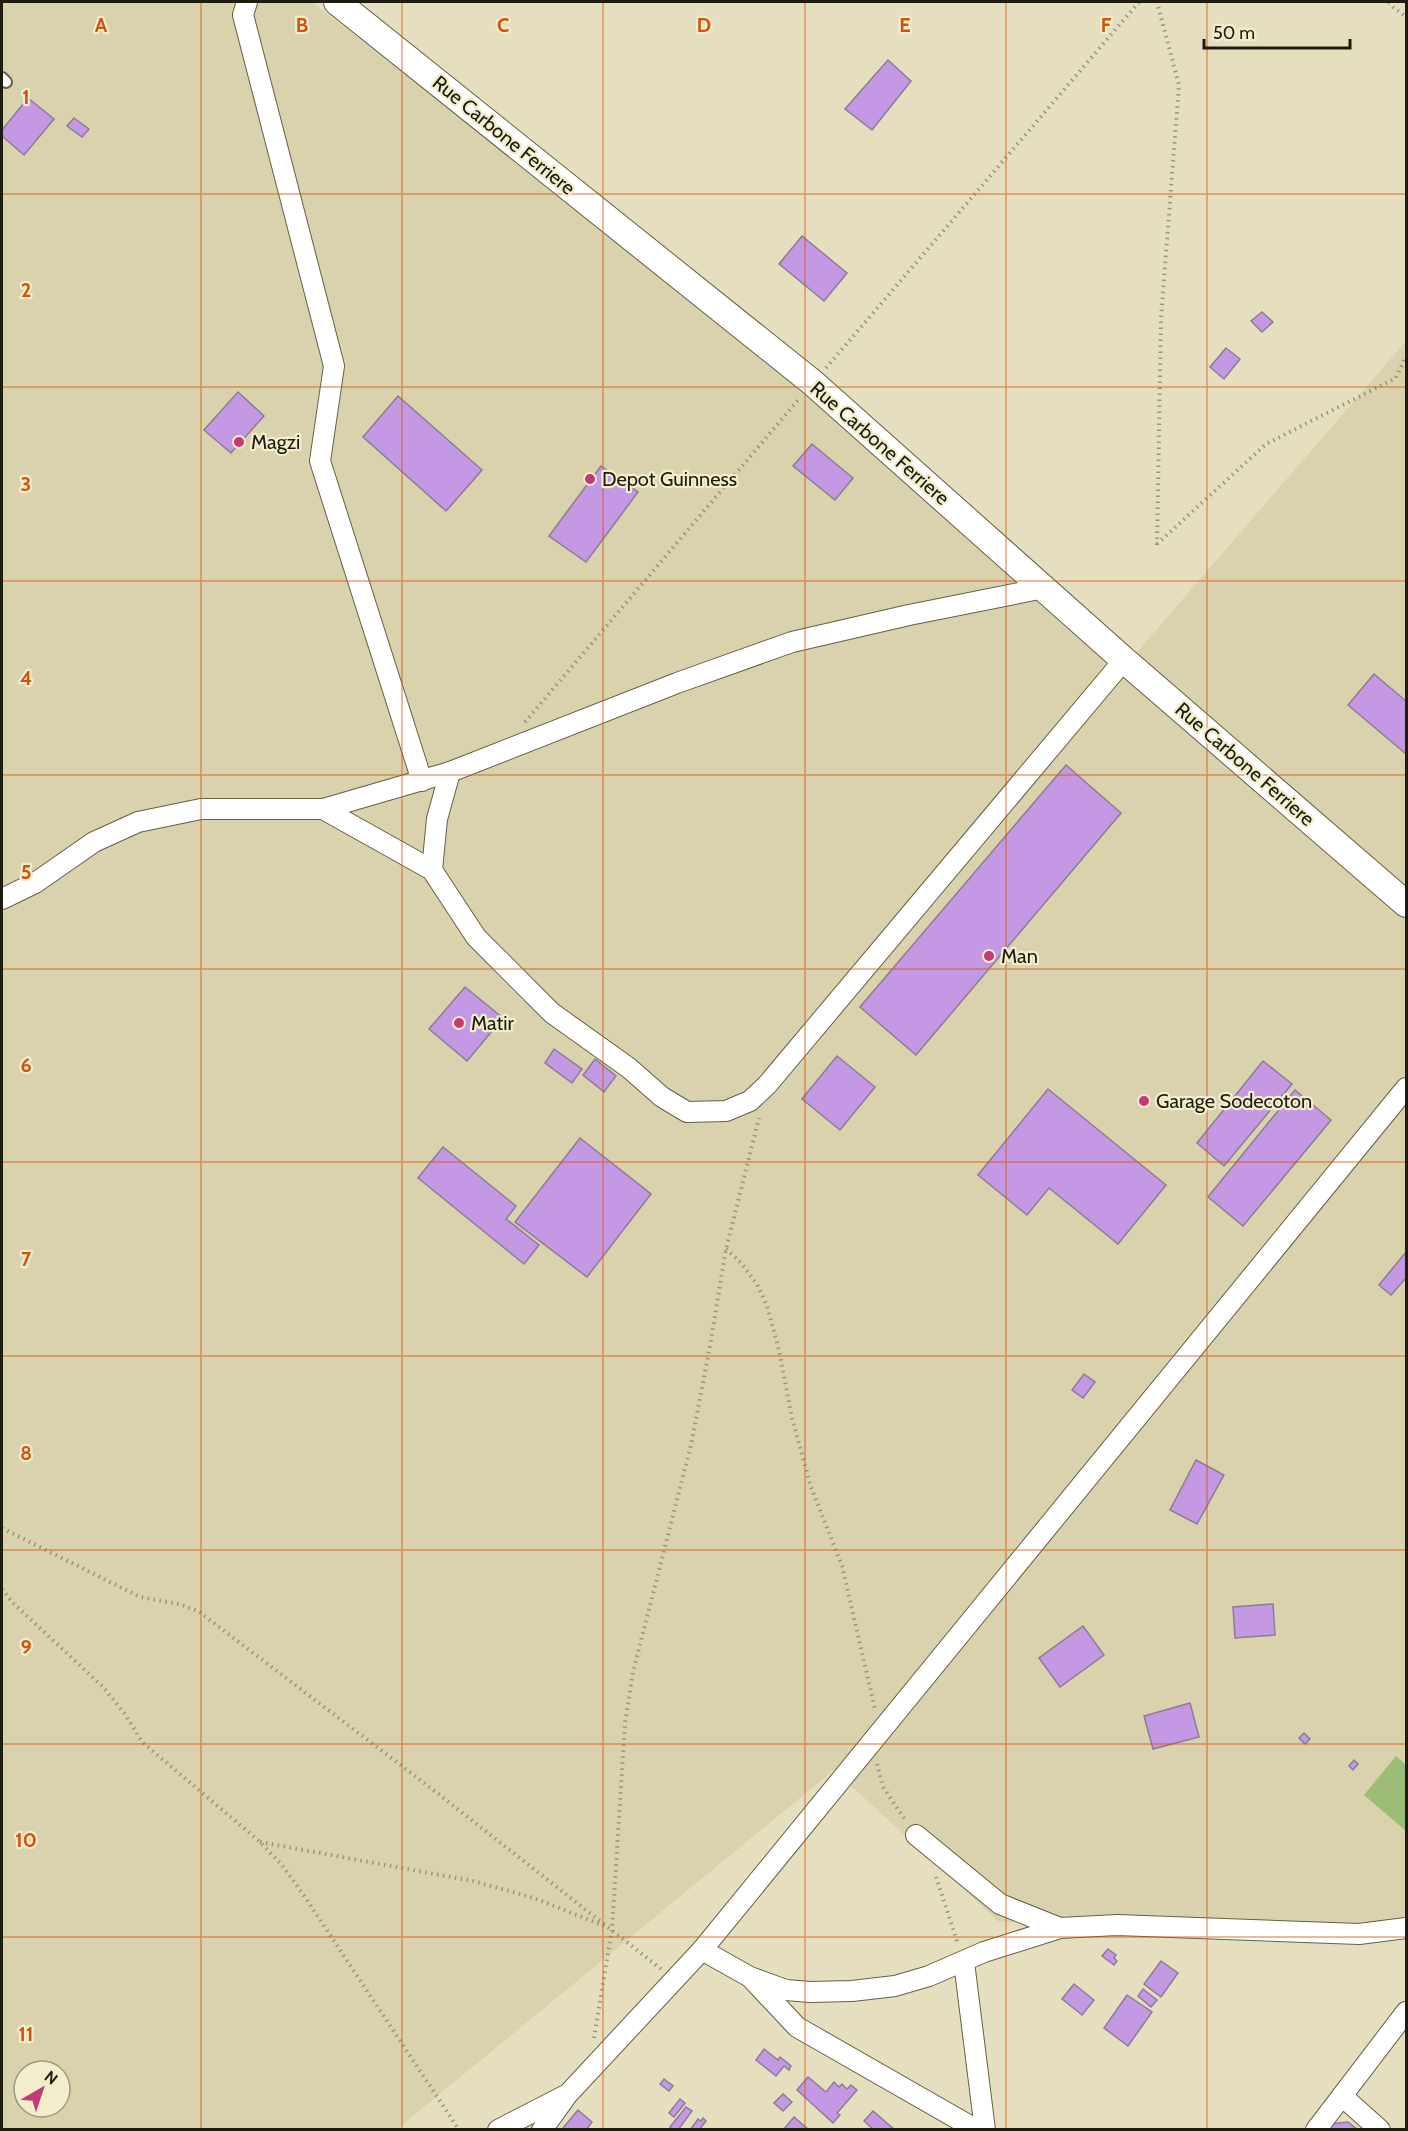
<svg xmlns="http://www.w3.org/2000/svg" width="1408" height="2131" font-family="Cabin,sans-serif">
	<rect width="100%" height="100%" fill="#e5dfbf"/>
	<path fill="#d9d2ac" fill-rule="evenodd" d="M2,2H312L927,480L1131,659L1406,341V1932L999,1922L834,1770L397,2129L2,2130ZM24,2071H60V2107H24Z"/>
	<polygon fill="#9bbd75" points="1396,1756 1406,1765 1406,1831 1364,1795"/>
	<g fill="#c498e2" stroke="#8b7c96" stroke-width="1.5">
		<polygon points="888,60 911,81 872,130 845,109"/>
		<polygon points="28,98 54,119 24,155 2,136 2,130"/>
		<polygon points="74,118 89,129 82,137 67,126"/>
		<polygon points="802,236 847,273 824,301 779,264"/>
		<polygon points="1262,312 1273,322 1262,332 1251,321"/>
		<polygon points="1226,348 1240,359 1224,379 1210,367"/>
		<polygon points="238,392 264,416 231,453 204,430"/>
		<polygon points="398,396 482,470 446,511 363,437"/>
		<polygon points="812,444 853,478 835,500 793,466"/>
		<polygon points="601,466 638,492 586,562 549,536"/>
		<polygon points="1374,674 1406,701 1406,754 1348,705"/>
		<polygon points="1066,765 1121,813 916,1055 860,1007"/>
		<polygon points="465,987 503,1018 467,1061 429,1029"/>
		<polygon points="554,1049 582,1069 572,1083 545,1063"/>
		<polygon points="837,1056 875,1087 840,1130 802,1099"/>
		<polygon points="595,1059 616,1076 604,1092 583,1075"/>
		<polygon points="1263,1061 1292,1084 1224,1166 1197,1143"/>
		<polygon points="1048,1089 1166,1185 1118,1244 1049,1188 1027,1215 978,1175"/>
		<polygon points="1295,1090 1331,1120 1243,1226 1208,1197"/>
		<polygon points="580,1138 651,1194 587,1277 515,1222"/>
		<polygon points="443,1147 516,1206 506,1219 539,1245 524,1264 418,1178"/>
		<polygon points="1406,1252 1406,1281 1405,1279 1391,1295 1379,1285"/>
		<polygon points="1084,1374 1095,1382 1083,1398 1072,1390"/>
		<polygon points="1196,1460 1224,1475 1197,1524 1170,1510"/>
		<polygon points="1273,1604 1275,1635 1235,1638 1233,1607"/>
		<polygon points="1083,1626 1104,1655 1060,1687 1039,1658"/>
		<polygon points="1190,1703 1199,1737 1153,1749 1144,1716"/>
		<polygon points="1304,1733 1310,1739 1305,1744 1299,1738"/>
		<polygon points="1354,1760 1358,1764 1353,1770 1349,1766"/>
		<polygon points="1108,1949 1116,1955 1114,1958 1117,1961 1114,1965 1102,1956"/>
		<polygon points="1161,1961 1178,1973 1161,1997 1144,1984"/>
		<polygon points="1074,1984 1094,2000 1082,2015 1062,1999"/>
		<polygon points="1143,1989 1157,2000 1151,2007 1138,1996"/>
		<polygon points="1127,1995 1152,2012 1128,2046 1104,2028"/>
		<polygon points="764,2049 778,2060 780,2057 791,2066 789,2070 784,2066 776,2076 756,2060"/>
		<polygon points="808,2077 826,2092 834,2082 839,2087 842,2084 847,2089 851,2085 857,2090 837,2113 840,2115 833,2123 797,2090"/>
		<polygon points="664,2079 673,2086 669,2091 660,2084"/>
		<polygon points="783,2094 792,2102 783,2111 774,2103"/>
		<polygon points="680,2099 685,2103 674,2117 669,2113"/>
		<polygon points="686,2107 692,2111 678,2130 673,2130 670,2127"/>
		<polygon points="578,2110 592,2122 586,2130 565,2130 563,2128"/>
		<polygon points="873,2111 895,2130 874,2130 864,2121"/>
		<polygon points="794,2117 809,2130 783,2130"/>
		<polygon points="703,2118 706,2121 699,2130 690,2130 698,2119 701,2121"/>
		<polygon points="1348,2122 1358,2130 1324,2130 1329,2124"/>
	</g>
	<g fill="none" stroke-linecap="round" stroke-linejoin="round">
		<g stroke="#656044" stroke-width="14">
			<polyline id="service" points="2,78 6,82"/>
		</g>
		<g stroke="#656044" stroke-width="22">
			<g id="minor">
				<polyline points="247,2 243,15 334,366 320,461 422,781"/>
				<polyline points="323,809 432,870 476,937 552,1013 629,1068 662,1097 687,1112 726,1111 750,1101 767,1085 1124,660"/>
				<polyline points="432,870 437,819 450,772"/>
				<polyline points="2,899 35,883 94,842 138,822 201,809 323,809 450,772 677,683 792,642 909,615 1044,588"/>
				<polyline points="916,1835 1000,1904 1060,1928"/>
				<polyline points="702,1950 750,1977 786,1990 810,1992 852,1991 895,1986 929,1976 984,1952 1060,1928 1117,1925 1359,1934 1406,1928"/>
				<polyline points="964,1962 985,2130"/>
				<polyline points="752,1979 797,2027 977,2130"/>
				<polyline points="1342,2096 1380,2130"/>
				<polyline points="498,2130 568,2094 702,1950 1406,1088"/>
				<polyline points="542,2130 565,2098"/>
				<polyline points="1316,2130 1406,2012"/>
			</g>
		</g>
		<g stroke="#656044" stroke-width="28">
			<polyline id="tertiary" points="337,2 813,383 1124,660 1406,904"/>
		</g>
		<g stroke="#9a957d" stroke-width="4" stroke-dasharray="1.5 4.5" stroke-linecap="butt">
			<polyline points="1389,2 1393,7 1406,17"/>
			<polyline points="826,368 1139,2"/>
			<polyline points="1157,544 1266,444 1396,378 1406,356"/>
			<polyline points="1157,545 1161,318 1179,85 1157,2"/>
			<polyline points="525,722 799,399"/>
			<polyline points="726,1249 741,1263 757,1284 767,1306 779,1350 792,1418 811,1487 842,1566 875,1709"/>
			<polyline points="2,1528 140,1597 179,1604 198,1611 432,1789 661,1969"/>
			<polyline points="2,1589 12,1602 103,1687 125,1714 142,1742 259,1841 282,1865 305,1897 459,2130"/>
			<polyline points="877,1764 883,1787 906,1821"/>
			<polyline points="260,1842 473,1881 534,1898 607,1927"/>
			<polyline points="936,1877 958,1944"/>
			<polyline points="594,2038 612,1929 625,1723 633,1672 691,1445 710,1346 726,1249 759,1118"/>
		</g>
		<use href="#service" stroke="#fff" stroke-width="10"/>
		<use href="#minor" stroke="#fff" stroke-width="20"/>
		<use href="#tertiary" stroke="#fff" stroke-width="26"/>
	</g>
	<path fill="none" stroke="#d4530c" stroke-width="1.5" stroke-opacity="0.55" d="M201,2V2130M402,2V2130M603,2V2130M805,2V2130M1006,2V2130M1207,2V2130M2,194H1406M2,387H1406M2,581H1406M2,775H1406M2,969H1406M2,1162H1406M2,1356H1406M2,1550H1406M2,1744H1406M2,1937H1406"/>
	<g fill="#c33a76" stroke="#f2edcc" stroke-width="2">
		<circle cx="239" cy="442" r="6"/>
		<circle cx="590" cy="479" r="6"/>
		<circle cx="989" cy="956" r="6"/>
		<circle cx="459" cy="1023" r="6"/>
		<circle cx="1144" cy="1101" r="6"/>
	</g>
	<g text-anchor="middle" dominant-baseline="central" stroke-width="4.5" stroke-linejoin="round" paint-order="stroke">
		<g font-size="20" fill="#1e1c10" stroke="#f2edcc">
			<text transform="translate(504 135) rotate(39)">Rue Carbone Ferriere</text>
			<text transform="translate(880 443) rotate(41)">Rue Carbone Ferriere</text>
			<text transform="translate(1245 764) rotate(41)">Rue Carbone Ferriere</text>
		</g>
		<g font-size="20" fill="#1e1c10" stroke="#f2edcc" text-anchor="start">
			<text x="251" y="442">Magzi</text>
			<text x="602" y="479">Depot Guinness</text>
			<text x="1001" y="956">Man</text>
			<text x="471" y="1023">Matir</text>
			<text x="1156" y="1101">Garage Sodecoton</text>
		</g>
	</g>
	<g font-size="20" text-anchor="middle" font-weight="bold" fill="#d4530c" stroke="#f2edcc" stroke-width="4.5" stroke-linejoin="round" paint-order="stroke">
		<text x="101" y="32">A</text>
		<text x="302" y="32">B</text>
		<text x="503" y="32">C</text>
		<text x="704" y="32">D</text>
		<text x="905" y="32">E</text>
		<text x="1106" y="32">F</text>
		<text x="26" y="104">1</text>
		<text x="26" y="297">2</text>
		<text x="26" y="491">3</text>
		<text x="26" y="685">4</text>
		<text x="26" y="879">5</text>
		<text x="26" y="1072">6</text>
		<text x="26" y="1266">7</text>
		<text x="26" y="1460">8</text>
		<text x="26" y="1654">9</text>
		<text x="26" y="1847">10</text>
		<text x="26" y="2041">11</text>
	</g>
	<rect width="1408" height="2131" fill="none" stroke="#1e1c10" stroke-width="6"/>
	<g transform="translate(42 2089) rotate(39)"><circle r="28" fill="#f2edcc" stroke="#9d9981" stroke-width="1.5"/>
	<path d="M0-4.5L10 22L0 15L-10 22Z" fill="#c33a76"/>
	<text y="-9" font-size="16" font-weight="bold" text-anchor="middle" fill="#1e1c10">N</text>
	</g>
	<path d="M1204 39v9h146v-9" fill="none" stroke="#1e1c10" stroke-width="3"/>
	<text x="1213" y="39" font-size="18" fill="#1e1c10" stroke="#f2edcc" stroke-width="4.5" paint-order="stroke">50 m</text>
</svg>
